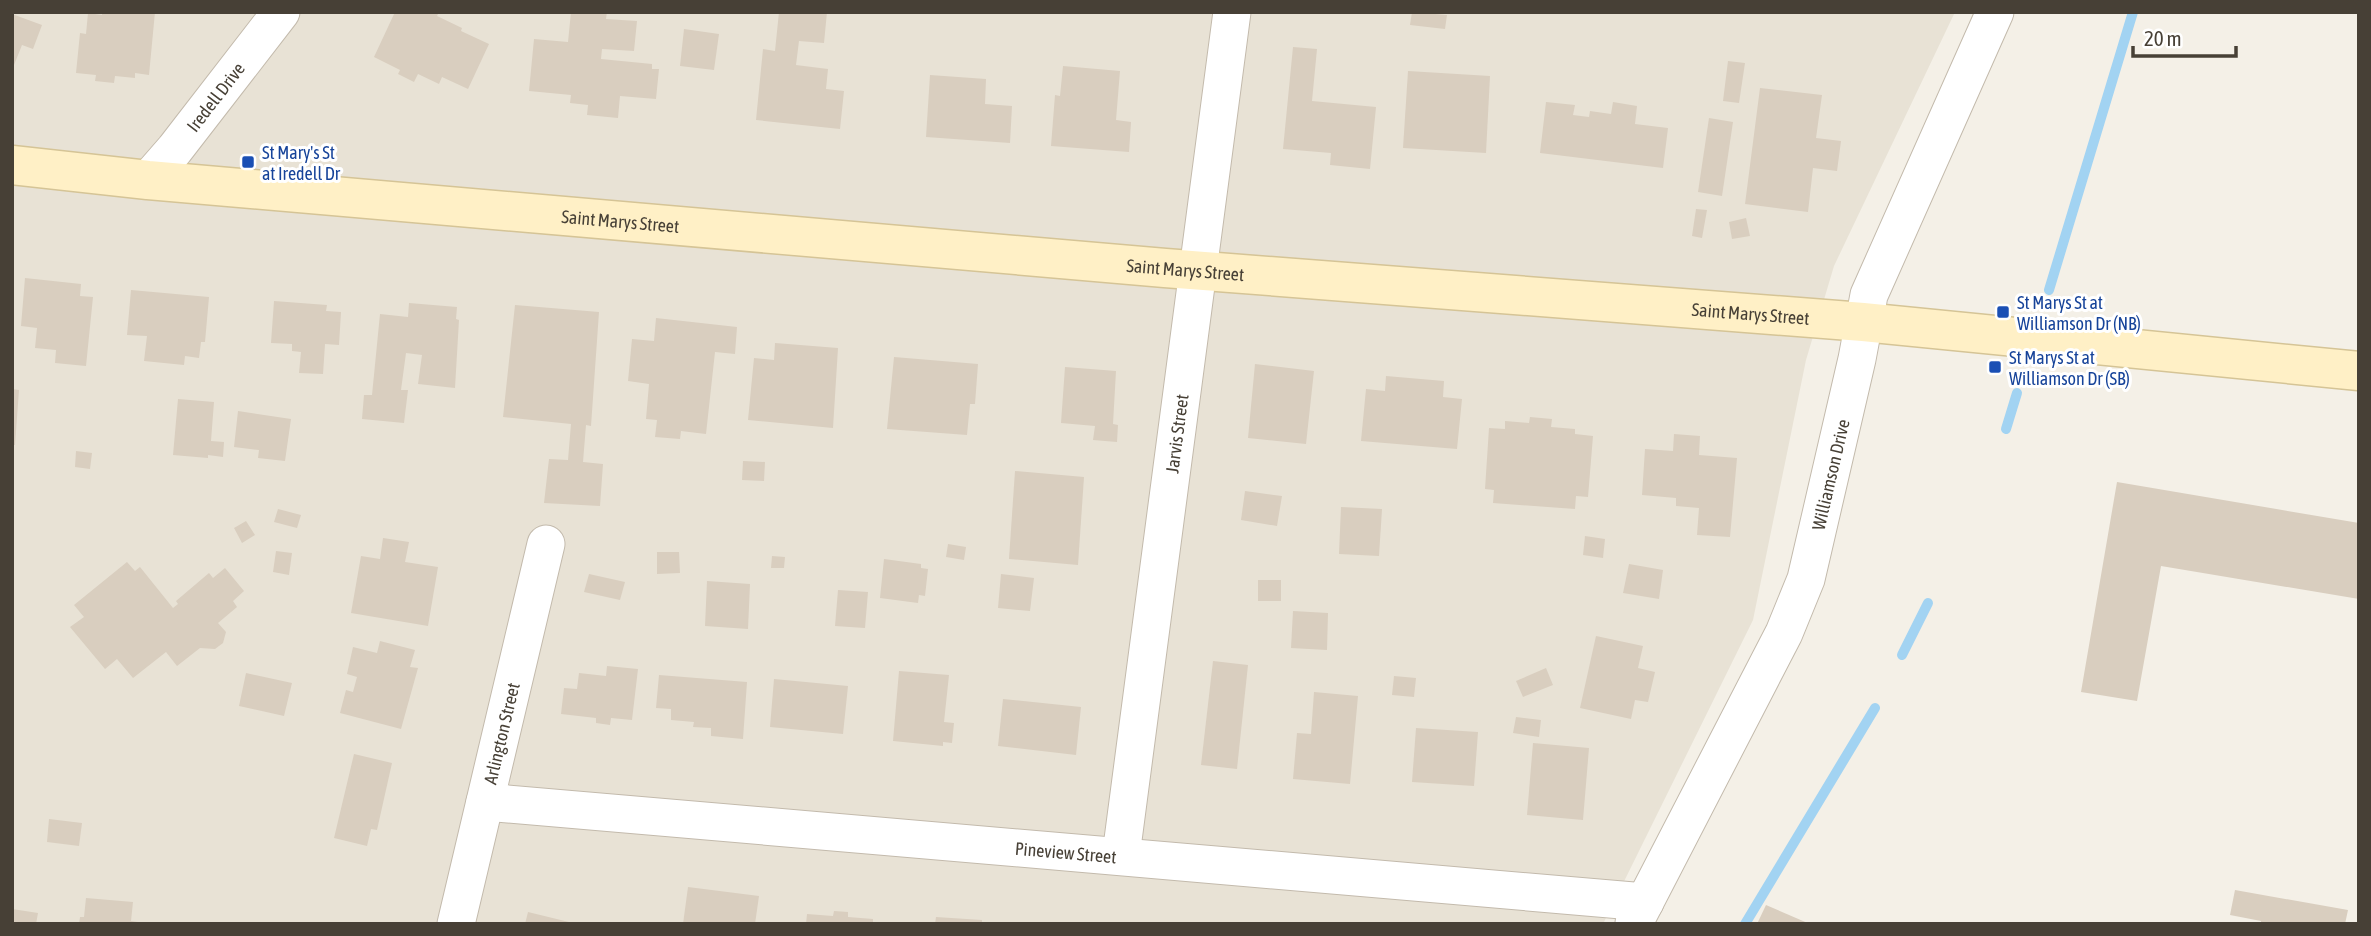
<svg xmlns="http://www.w3.org/2000/svg" width="2371" height="936" font-family="'Asap Condensed',sans-serif">
	<rect width="100%" height="100%" fill="#f4f0e7"/>
	<polygon fill="#e8e2d5" points="12,12 1955,12 1834,266 1806,360 1753,620 1603,924 12,924"/>
	<g fill="none" stroke-linecap="round" stroke-linejoin="round">
		<g stroke="#a2d3f2" stroke-width="10">
			<polyline points="2049,290 2133,12"/>
			<polyline points="2006,429 2017,393"/>
			<polyline points="1902,655 1928,603"/>
			<polyline points="1745,924 1875,708"/>
		</g>
	</g>
	<g fill="#d9cebf">
		<polygon points="102,12 155,12 149,75 135,73 135,78 115,76 114,83 95,81 96,75 76,73 80,33 86,34 88,13 102,15"/>
		<polygon points="395,12 439,12 437,16 462,28 461,31 489,44 468,89 442,77 439,84 418,74 414,82 398,74 400,70 374,57"/>
		<polygon points="571,12 607,12 606,19 637,21 634,51 602,49 601,59 652,64 652,69 659,69 656,99 620,96 618,118 587,115 588,105 570,103 571,95 529,91 534,39 568,42"/>
		<polygon points="779,12 827,12 824,43 799,41 796,65 828,69 826,89 844,91 840,129 756,120 763,49 775,51"/>
		<polygon points="1412,12 1447,15 1445,29 1410,25"/>
		<polygon points="12,14 42,25 33,49 22,45 12,70"/>
		<polygon points="684,29 719,34 714,70 680,66"/>
		<polygon points="1293,47 1317,49 1312,101 1376,107 1370,169 1330,165 1331,153 1283,149"/>
		<polygon points="1728,61 1745,63 1739,103 1723,101"/>
		<polygon points="1063,66 1120,71 1116,120 1131,122 1129,152 1051,146 1055,95 1060,96"/>
		<polygon points="1408,71 1490,76 1486,153 1403,148"/>
		<polygon points="930,75 986,79 985,104 1012,106 1010,143 926,137"/>
		<polygon points="1760,88 1822,95 1816,138 1841,141 1837,171 1813,168 1808,212 1745,204"/>
		<polygon points="1546,102 1575,105 1573,115 1589,117 1590,111 1611,114 1613,102 1637,106 1635,124 1668,128 1663,168 1540,153"/>
		<polygon points="1709,118 1733,122 1722,196 1698,192"/>
		<polygon points="1696,209 1707,210 1702,238 1692,236"/>
		<polygon points="1746,218 1750,236 1732,239 1729,222"/>
		<polygon points="25,278 81,284 80,296 93,297 86,366 55,363 56,350 35,348 37,328 21,326"/>
		<polygon points="131,290 209,297 205,342 201,342 199,358 185,356 184,365 144,361 147,336 127,335"/>
		<polygon points="274,301 327,305 326,311 341,312 339,345 325,344 323,374 299,373 301,352 292,351 292,344 271,343"/>
		<polygon points="409,303 457,307 456,319 459,320 455,388 418,384 422,355 406,353 401,390 408,390 404,423 362,419 364,395 372,395 380,314 408,317"/>
		<polygon points="515,305 599,312 591,426 586,425 583,462 603,464 600,506 544,503 549,459 568,460 571,424 503,417"/>
		<polygon points="656,318 737,327 735,354 715,352 706,434 681,431 680,439 655,437 657,420 646,419 649,384 628,381 632,339 654,341"/>
		<polygon points="775,343 838,348 833,428 748,420 754,358 774,360"/>
		<polygon points="894,357 978,364 975,404 970,404 967,435 887,429"/>
		<polygon points="1255,364 1314,371 1306,444 1248,438"/>
		<polygon points="1065,367 1116,371 1113,424 1118,425 1117,442 1093,440 1095,426 1061,423"/>
		<polygon points="1386,376 1444,381 1443,397 1462,399 1457,449 1361,441 1366,389 1385,391"/>
		<polygon points="12,389 19,390 15,445 12,445"/>
		<polygon points="178,399 214,402 211,441 224,442 223,457 208,455 208,458 173,455"/>
		<polygon points="238,411 291,419 285,461 258,458 259,450 234,447"/>
		<polygon points="1530,417 1552,419 1551,427 1575,429 1575,434 1593,436 1588,497 1576,496 1575,509 1493,503 1494,490 1485,489 1489,428 1505,429 1505,421 1529,423"/>
		<polygon points="1674,434 1700,436 1699,455 1737,458 1730,537 1697,535 1699,508 1676,506 1676,498 1642,495 1645,449 1673,451"/>
		<polygon points="76,451 92,453 90,469 75,467"/>
		<polygon points="743,461 765,462 764,481 742,480"/>
		<polygon points="1015,471 1084,477 1078,565 1009,559"/>
		<polygon points="2117,482 2359,523 2359,599 2161,566 2137,701 2081,692"/>
		<polygon points="1245,491 1282,496 1277,526 1241,520"/>
		<polygon points="1341,507 1382,509 1379,556 1339,554"/>
		<polygon points="278,509 301,515 297,528 274,522"/>
		<polygon points="246,521 255,535 242,543 234,528"/>
		<polygon points="1585,536 1605,539 1603,558 1583,555"/>
		<polygon points="383,538 409,542 405,562 438,567 428,626 351,613 361,556 380,559"/>
		<polygon points="948,544 966,547 964,560 946,557"/>
		<polygon points="276,551 292,553 289,575 273,572"/>
		<polygon points="657,552 679,552 680,573 657,574"/>
		<polygon points="772,556 785,557 784,568 771,568"/>
		<polygon points="884,559 921,564 921,568 928,569 925,596 919,595 918,603 880,598"/>
		<polygon points="127,562 135,571 140,567 173,608 178,604 176,601 209,573 213,578 225,568 244,591 233,601 237,607 218,623 226,632 223,643 215,649 200,648 177,666 166,652 133,678 117,659 105,669 70,627 84,617 74,605"/>
		<polygon points="1629,564 1663,570 1659,599 1623,593"/>
		<polygon points="589,574 625,582 620,600 584,592"/>
		<polygon points="1001,574 1034,578 1030,611 998,608"/>
		<rect x="1258" y="580" width="23" height="21"/>
		<polygon points="707,581 750,584 748,629 705,626"/>
		<polygon points="838,590 868,592 865,628 835,626"/>
		<polygon points="1293,611 1328,613 1327,650 1291,648"/>
		<polygon points="1596,636 1643,646 1638,668 1655,672 1648,702 1635,700 1631,719 1580,708"/>
		<polygon points="380,641 415,650 410,667 418,668 401,729 340,713 346,690 353,692 357,677 347,674 353,647 377,653"/>
		<polygon points="1213,661 1248,665 1237,769 1201,765"/>
		<polygon points="607,666 638,669 632,720 611,718 610,725 596,723 596,718 561,714 564,688 577,689 579,673 606,676"/>
		<polygon points="1546,668 1553,685 1523,697 1516,681"/>
		<polygon points="899,671 949,675 944,722 954,723 952,743 943,742 943,746 893,741"/>
		<polygon points="246,673 292,683 284,716 239,706"/>
		<polygon points="659,675 747,682 743,739 711,736 711,728 693,727 694,722 671,720 671,709 656,708"/>
		<polygon points="1394,676 1416,678 1414,697 1392,695"/>
		<polygon points="774,679 848,686 843,734 770,727"/>
		<polygon points="1314,692 1358,696 1350,784 1293,779 1297,733 1311,734"/>
		<polygon points="1003,699 1081,707 1076,755 998,746"/>
		<polygon points="1516,717 1541,720 1539,737 1513,733"/>
		<polygon points="1416,728 1478,732 1474,786 1412,782"/>
		<polygon points="1533,743 1589,748 1583,820 1527,815"/>
		<polygon points="354,754 392,763 377,830 371,829 367,846 334,838"/>
		<polygon points="49,819 82,823 79,846 47,842"/>
		<polygon points="688,887 759,896 755,924 683,924"/>
		<polygon points="2235,890 2348,910 2345,924 2261,924 2261,921 2230,915"/>
		<polygon points="86,898 133,902 131,921 138,922 138,924 79,924 80,917 84,917"/>
		<polygon points="1766,905 1810,924 1757,924"/>
		<polygon points="12,909 38,913 36,924 12,924"/>
		<polygon points="834,911 848,912 848,917 873,919 873,924 806,924 807,914 833,916"/>
		<polygon points="528,912 573,923 573,924 525,924"/>
		<polygon points="936,917 982,920 982,924 935,924"/>
	</g>
	<g fill="none" stroke-linecap="round" stroke-linejoin="round">
		<g stroke="#c3baac" stroke-width="39">
			<g id="street">
				<path id="s1" d="M148,180L175,149L281,12"/>
				<path id="s2" d="M485,802L1645,902"/>
				<path id="s3" d="M1121,855L1232,12"/>
				<path id="s4" d="M1634,923L1784,633L1806,579L1857,359L1869,295L1995,12"/>
				<path id="s5" d="M456,924L546,544"/>
			</g>
		</g>
		<g stroke="#d5c496" stroke-width="41">
			<g id="secondary">
				<path id="s6" d="M12,165L148,180L1165,268L1863,322L2359,371"/>
			</g>
		</g>
		<use href="#street" stroke="#fff" stroke-width="37"/>
		<use href="#secondary" stroke="#fff0c6" stroke-width="38"/>
	</g>
	<g fill="#1a4fb4" stroke="#fff" stroke-width="2.5">
		<rect x="241" y="155" width="14" height="14" rx="3.5"/>
		<rect x="1996" y="305" width="14" height="14" rx="3.5"/>
		<rect x="1988" y="360" width="14" height="14" rx="3.5"/>
	</g>
	<g text-anchor="middle" dominant-baseline="central" stroke-width="6" stroke-linejoin="round" paint-order="stroke">
		<g font-size="18" fill="#474036" stroke="#fff">
			<text stroke="none"><textPath href="#s1" startOffset="107">Iredell Drive</textPath></text>
			<text stroke="none"><textPath href="#s6" startOffset="611">Saint Marys Street</textPath></text>
			<text stroke="none"><textPath href="#s6" startOffset="1178">Saint Marys Street</textPath></text>
			<text stroke="none"><textPath href="#s6" startOffset="1745">Saint Marys Street</textPath></text>
			<text stroke="none"><textPath href="#s3" startOffset="425">Jarvis Street</textPath></text>
			<text stroke="none"><textPath href="#s4" startOffset="492">Williamson Drive</textPath></text>
			<text stroke="none"><textPath href="#s5" startOffset="196">Arlington Street</textPath></text>
			<text stroke="none"><textPath href="#s2" startOffset="583">Pineview Street</textPath></text>
		</g>
		<g font-size="18" fill="#164399" stroke="#fff" text-anchor="start">
			<text x="262" y="152">St Mary's St<tspan x="262" dy="21">at Iredell Dr</tspan></text>
			<text x="2017" y="302">St Marys St at<tspan x="2017" dy="21">Williamson Dr (NB)</tspan></text>
			<text x="2009" y="357">St Marys St at<tspan x="2009" dy="21">Williamson Dr (SB)</tspan></text>
		</g>
	</g>
	<rect width="2371" height="936" fill="none" stroke="#474036" stroke-width="28"/>
	<path d="M2133 46v10h103v-10" fill="none" stroke="#474036" stroke-width="3.5"/>
	<text x="2144" y="46" font-size="21" fill="#474036" stroke="#ffffff" stroke-width="5" paint-order="stroke">20 m</text>
</svg>
